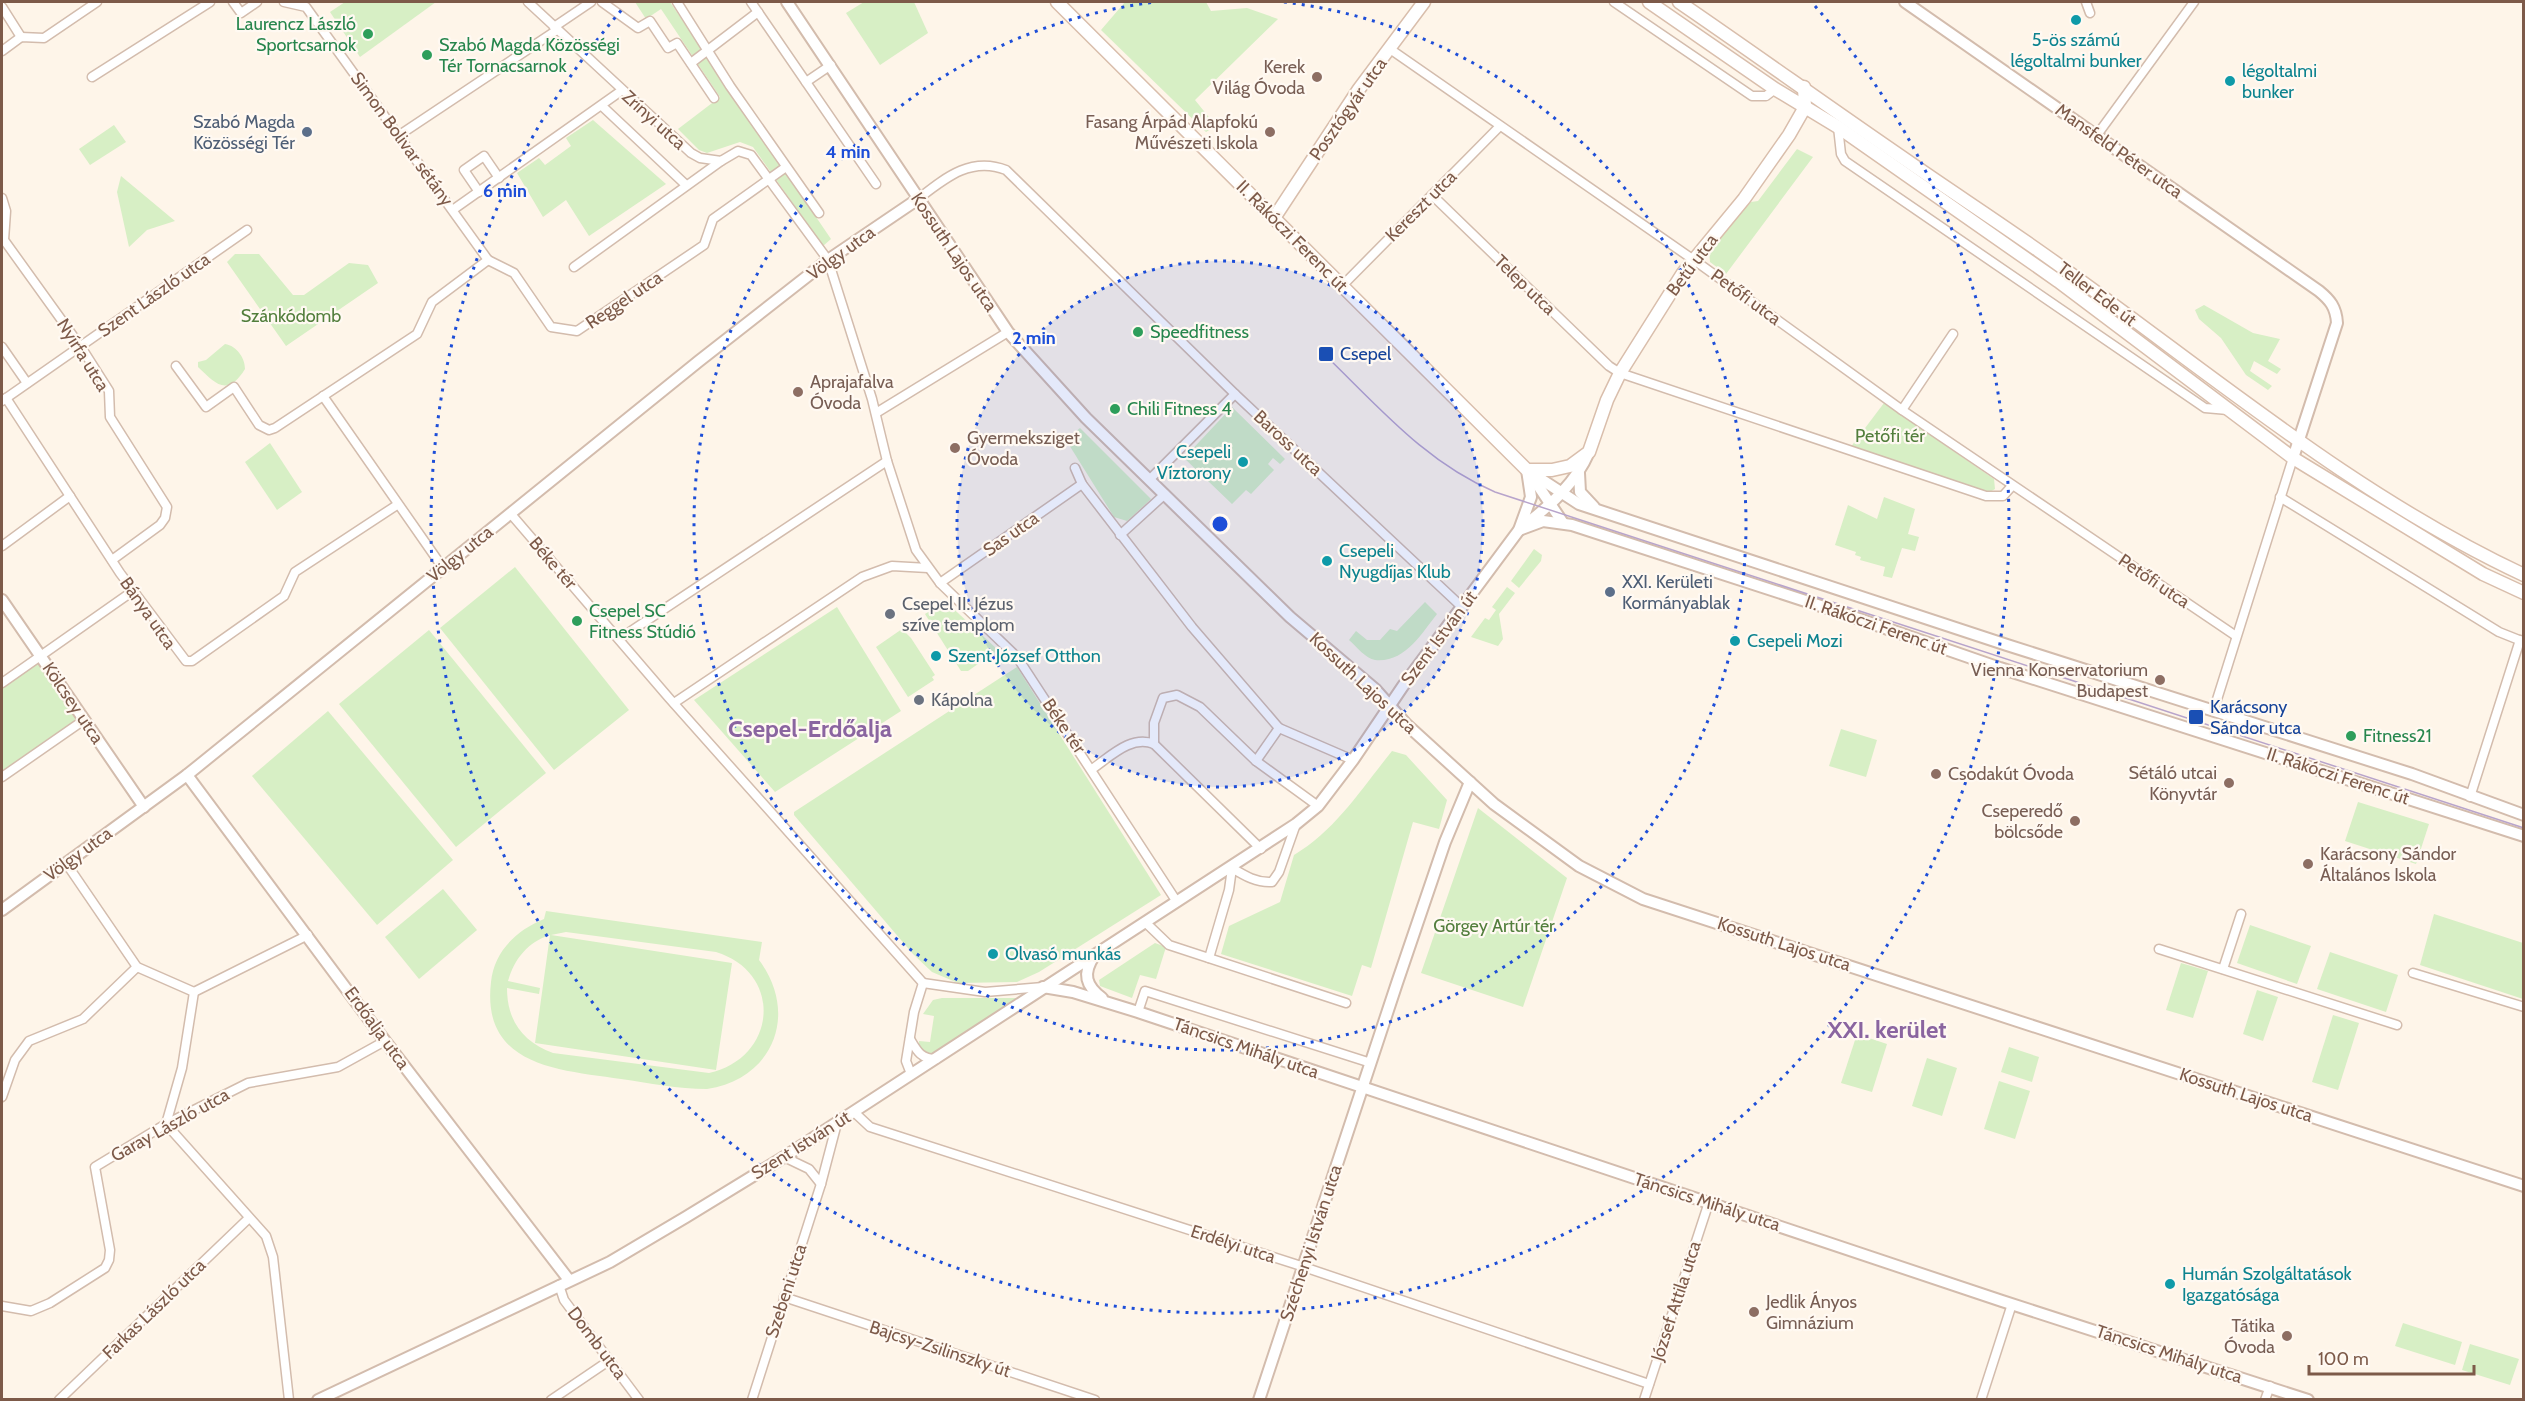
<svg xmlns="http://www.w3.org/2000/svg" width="2525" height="1401" font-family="Cabin,sans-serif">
	<rect width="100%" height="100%" fill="#fef5e9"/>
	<g fill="#d7efc5" fill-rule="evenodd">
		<polygon points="345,2 436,2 360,57 330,12"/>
		<polygon points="635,2 670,2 831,239 823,246 753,147 740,142 707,153 699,150 678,129 720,97 661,9 646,19"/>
		<polygon points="864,2 914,2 928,33 880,65 846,13"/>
		<polygon points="1125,2 1206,2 1211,11 1247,8 1278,19 1195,100 1216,126 1206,132 1101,30"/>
		<polygon points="593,120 666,184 589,236 566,200 543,217 517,173 539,158 545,165 571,146 566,138"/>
		<polygon points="114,125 126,142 90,165 79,149"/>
		<polygon points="1797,149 1813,157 1726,274 1710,262 1709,250 1751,202 1758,201"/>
		<polygon points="121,176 175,221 147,230 129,247 117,192"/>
		<polygon points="235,254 259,254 293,295 304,295 349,263 368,265 378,283 286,346 227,262"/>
		<polygon points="2204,305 2253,333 2280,339 2268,361 2281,369 2277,374 2254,361 2250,371 2272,386 2268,390 2246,375 2221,338 2199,319 2195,310"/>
		<path d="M225,344C237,346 245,358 245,369C227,398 215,383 198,367V362L206,360Z"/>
		<polygon points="1884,403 1994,479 1995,489 1988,493 1850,448"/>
		<polygon points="1232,407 1285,459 1280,464 1273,458 1268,464 1274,470 1251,494 1246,490 1232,504 1184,458"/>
		<polygon points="1080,428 1151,499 1127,521 1114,517 1066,440"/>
		<polygon points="270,443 302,492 277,510 245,462"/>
		<polygon points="1884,497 1915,509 1908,534 1919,537 1915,551 1902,548 1892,578 1883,576 1885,567 1860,560 1861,557 1855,555 1856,552 1835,545 1848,505 1877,519"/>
		<polygon points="1534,549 1542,555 1541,561 1519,588 1511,581"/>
		<polygon points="515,567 629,710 554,770 440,628"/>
		<polygon points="1507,587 1515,593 1499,614 1503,639 1498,646 1471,637 1485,618 1489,620 1496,610 1492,607"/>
		<polygon points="945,601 998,650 968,671 961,671 925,614"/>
		<path d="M1425,602L1437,614C1421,634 1405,663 1375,660C1366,659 1356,646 1349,640L1356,631L1367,640H1380L1390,629L1397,631Z"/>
		<polygon points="837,607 901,711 775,792 694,700"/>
		<polygon points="902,629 911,638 935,675 932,677 934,680 908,697 876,647"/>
		<polygon points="429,630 546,773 456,847 339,704"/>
		<polygon points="40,656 84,720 2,777 2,683"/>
		<polygon points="1017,667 1161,895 1039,972 1017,982 958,983 932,972 913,954 794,815 794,812"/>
		<polygon points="328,711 453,860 377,925 252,776"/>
		<polygon points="1841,729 1877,740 1866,777 1829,766"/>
		<path d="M1392,751L1406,755L1447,800L1439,829L1413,822L1371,968L1362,965L1352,996L1221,954L1229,926L1280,902L1294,855C1336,830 1362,788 1392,751Z"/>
		<polygon points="2358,802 2429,824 2416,864 2345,841"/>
		<polygon points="1478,808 1567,878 1523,1007 1421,973"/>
		<polygon points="443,889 477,930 419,979 385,937"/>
		<path d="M546,911L762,942L759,960C799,1013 774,1079 707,1089C678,1089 649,1083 621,1079C560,1070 481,1067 491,982C494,951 517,930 544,919ZM566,932L716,952C784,973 777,1058 709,1073L553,1053C523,1042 507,1021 507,988L539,994L540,988L508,981C514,959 528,942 550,935L535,1043L716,1070L732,963L551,935Z"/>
		<polygon points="2434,914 2523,943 2523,999 2420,965"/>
		<polygon points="2250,925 2311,946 2297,984 2237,963"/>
		<polygon points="1155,943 1166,947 1156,979 1140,975 1132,998 1100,986 1099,980"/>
		<polygon points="2330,952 2398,975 2386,1012 2317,989"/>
		<polygon points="2181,963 2208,971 2193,1018 2166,1010"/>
		<polygon points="2257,990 2278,997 2263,1041 2243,1034"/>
		<path d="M942,998H1017L940,1054C929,1056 925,1055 919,1045V1041L930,1042L934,1016L923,1014L933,1000Z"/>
		<polygon points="2333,1015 2359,1023 2338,1090 2312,1082"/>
		<polygon points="1857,1034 1887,1044 1872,1092 1841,1083"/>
		<polygon points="2009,1047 2039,1057 2032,1082 2001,1072"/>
		<polygon points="1927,1058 1957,1068 1942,1116 1912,1106"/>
		<polygon points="1999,1081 2030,1091 2015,1139 1984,1129"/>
		<polygon points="2403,1323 2462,1342 2455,1365 2395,1346"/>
		<polygon points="2470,1344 2519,1359 2510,1385 2462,1370"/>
	</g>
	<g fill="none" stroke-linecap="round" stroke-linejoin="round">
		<g stroke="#d3bcad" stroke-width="11">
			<g id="minor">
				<polyline points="233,2 241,13 257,2"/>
				<polyline points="284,2 306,7 488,260"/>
				<polyline points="528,2 691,153 700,158 721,161 738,151 751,155 828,260 872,399 887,461 916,550 940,583 1017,657 1177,902"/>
				<polyline points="602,2 638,28 650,21 668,48 677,43 714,98"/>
				<polyline points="677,2 730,86 819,213"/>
				<polyline points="751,2 876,184"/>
				<polyline points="1614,2 1752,96 1766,96 1775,89"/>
				<polyline points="2086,2 2090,13"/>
				<polyline points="2,7 21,37"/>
				<polyline points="554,27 591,2"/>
				<polyline points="1390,49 1701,265 1902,410 2236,636"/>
				<polyline points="2,51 21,37 44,38 97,2"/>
				<polyline points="691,63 758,12"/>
				<polyline points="92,77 210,2"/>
				<polyline points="806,82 831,65"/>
				<polyline points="602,106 686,185"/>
				<polyline points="1838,127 1841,154 1845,161 2205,408 2228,410"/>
				<polyline points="2097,135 2194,2"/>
				<polyline points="398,136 557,30"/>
				<polyline points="479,192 464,170 484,156 499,178"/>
				<polyline points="1432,195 1609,366 1620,373 1986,496 2003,496 2012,486"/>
				<polyline points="2,198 6,211 4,240 81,347 109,391 110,417 167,507 165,518 160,525 112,560"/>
				<path d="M918,199C945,178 971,156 1006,170L1235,394L1462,607"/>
				<polyline points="454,209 621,91"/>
				<polyline points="488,260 514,273 551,327 577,331 704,245 713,219 786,167"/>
				<polyline points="574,267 721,161"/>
				<polyline points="1342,286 1500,126"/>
				<polyline points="2,347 27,383"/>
				<polyline points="176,366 206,407 234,387 259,425 269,430 275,428 417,334 432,302 488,260"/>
				<polyline points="323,396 443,568"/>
				<polyline points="6,398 120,573 186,661 192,661 284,596 295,572 397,505"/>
				<polyline points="2,401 247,230"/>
				<polyline points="1902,410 1953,334"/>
				<polyline points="876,413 1008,332"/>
				<polyline points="1075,468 1082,484 1192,627 1279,728 1256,761"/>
				<polyline points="1150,479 1235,394"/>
				<polyline points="2280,497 2499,632 2524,642"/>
				<polyline points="511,514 669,698 923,983"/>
				<polyline points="1120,535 1165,494"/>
				<polyline points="2,546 70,496"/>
				<polyline points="940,583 1082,484"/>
				<polyline points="619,639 887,461"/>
				<polyline points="2,683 133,591"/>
				<polyline points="674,703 862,577 892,566 928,568"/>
				<polyline points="2214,709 2293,458"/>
				<polyline points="1279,728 1353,760"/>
				<polyline points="1154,744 1154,723 1163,698 1177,695 1200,707 1256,761 1318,806"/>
				<path d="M1092,769C1111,756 1131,735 1154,744L1261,849"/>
				<polyline points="2,777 84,720"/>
				<polyline points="2470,797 2520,640"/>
				<polyline points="66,863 137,967 194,992"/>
				<polyline points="1145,922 1169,945 1346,1003"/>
				<polyline points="2159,949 2397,1025"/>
				<path d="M1209,958L1229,890L1232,868C1245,876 1257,883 1272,882L1279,872L1296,824"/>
				<polyline points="2223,969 2241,914"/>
				<polyline points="2413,973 2524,1007"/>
				<polyline points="923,983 985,992 1043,987"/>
				<polyline points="194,992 308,935"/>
				<polyline points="1138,1012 1145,991 1371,1063"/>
				<path d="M910,1039C917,1051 921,1059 936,1059"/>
				<polyline points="911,1074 906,1061 914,1012 923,983"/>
				<polyline points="2,1097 15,1060 29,1041 83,1019 137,967"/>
				<polyline points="854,1112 870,1127 1295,1264 1649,1384"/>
				<polyline points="166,1124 266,1236 273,1257 289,1400"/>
				<polyline points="166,1124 182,1068 194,992"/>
				<polyline points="784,1157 809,1169 821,1184"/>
				<polyline points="559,1285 564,1300 639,1400"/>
				<polyline points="784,1297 1095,1400"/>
				<polyline points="2,1306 31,1311 50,1303 105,1268 109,1260 110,1250 95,1167 166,1124 248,1083 338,1067 385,1041"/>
				<polyline points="59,1400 249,1218"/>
				<polyline points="551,1400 610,1360"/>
				<polyline points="752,1400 821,1184 837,1123"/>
				<polyline points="1644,1400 1709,1202"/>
				<polyline points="1981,1400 2012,1304"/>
				<polyline points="2265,1400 2270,1386"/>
			</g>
		</g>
		<g stroke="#d3bcad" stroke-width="14">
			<g id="tertiary">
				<polyline points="787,2 1008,332 1086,418 1290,617 1375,689 1406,724 1494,804 1579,866 1643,899 2524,1186"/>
				<path d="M1905,2L2319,291C2330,300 2336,307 2337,323L2293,458"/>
				<polyline points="1527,470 1579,504 2007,645 2412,774 2524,815"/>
				<polyline points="1579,473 1580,492 1594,507"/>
				<polyline points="1533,478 1563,523"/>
				<path d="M1526,524C1552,504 1576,482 1589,452"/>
				<polyline points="1519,530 1543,521 1572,525 1833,610 2000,668 2524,836"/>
				<polyline points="2,600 144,807"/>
				<polyline points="187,775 385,1041 569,1280"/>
				<polyline points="2,910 187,775 699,361 828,260 918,199"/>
				<path d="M1094,956C1082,974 1086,986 1102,998"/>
				<polyline points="1043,987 1073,992 1138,1012 2002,1301 2308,1400"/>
				<polyline points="318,1400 610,1262 686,1217 784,1157 1296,824 1318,806 1353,760 1403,686 1519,530 1531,497 1527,470"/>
				<polyline points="1259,1400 1397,983 1445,842 1470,782"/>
			</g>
		</g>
		<g stroke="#d9beac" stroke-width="15">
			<g id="secondary">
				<polyline points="1057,2 1527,470 1552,470 1570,466 1589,452 1607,400 1620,373 1683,273 1744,199 1789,135 1805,107 1804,87"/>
				<polyline points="1649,2 1775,89 1838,127 2058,281 2293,458 2483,574 2524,593"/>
				<path d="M1679,2C1755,54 1830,108 1906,160C1959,197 2014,232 2067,271C2215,377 2357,497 2524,575"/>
				<polyline points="1274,218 1359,89 1424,2"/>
			</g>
		</g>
		<use href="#minor" stroke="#fff" stroke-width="8"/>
		<use href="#tertiary" stroke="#fff" stroke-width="10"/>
		<use href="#secondary" stroke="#fff" stroke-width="12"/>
		<path stroke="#b8a4cb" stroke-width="1.5" d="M1325,355C1379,407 1425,462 1495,492L2524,828"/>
	</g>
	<circle cx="1220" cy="524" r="263" fill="#1d4ed8" fill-opacity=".12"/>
	<g fill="none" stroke="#1d4ed8" stroke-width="3" stroke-dasharray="3 6">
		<circle cx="1220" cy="524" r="263"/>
		<path d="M1284 2A526 526 0 1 1 1156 2"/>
		<path d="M1815 6A789 789 0 1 1 625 6"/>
	</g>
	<g fill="#0f9aa8" stroke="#fff9f2" stroke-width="2">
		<circle cx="2076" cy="20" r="6"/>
		<circle cx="2230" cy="81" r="6"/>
		<circle cx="1243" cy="462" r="6"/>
		<circle cx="1327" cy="561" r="6"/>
		<circle cx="1735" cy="641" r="6"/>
		<circle cx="936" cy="656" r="6"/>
		<circle cx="993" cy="954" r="6"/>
		<circle cx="2170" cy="1284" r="6"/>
	</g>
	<g fill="#2e9e5b" stroke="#fff9f2" stroke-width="2">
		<circle cx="368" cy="34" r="6"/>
		<circle cx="427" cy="55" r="6"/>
		<circle cx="1138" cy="332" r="6"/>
		<circle cx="1115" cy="409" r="6"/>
		<circle cx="577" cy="621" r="6"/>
		<circle cx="2351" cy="736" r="6"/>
	</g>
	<g fill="#8d6e63" stroke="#fff9f2" stroke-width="2">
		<circle cx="1317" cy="77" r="6"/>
		<circle cx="1270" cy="132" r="6"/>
		<circle cx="798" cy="392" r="6"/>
		<circle cx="955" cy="448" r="6"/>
		<circle cx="2160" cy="680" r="6"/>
		<circle cx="1936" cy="774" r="6"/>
		<circle cx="2229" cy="783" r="6"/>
		<circle cx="2075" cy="821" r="6"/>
		<circle cx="2308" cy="864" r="6"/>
		<circle cx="1754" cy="1312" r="6"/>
		<circle cx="2287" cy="1336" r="6"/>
	</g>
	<g fill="#5c6f8a" stroke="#fff9f2" stroke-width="2">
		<circle cx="307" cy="132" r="6"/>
		<circle cx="1610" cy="592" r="6"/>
	</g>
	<g fill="#1a4fb4" stroke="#fff9f2" stroke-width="2">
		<rect x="1318" y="346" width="16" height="16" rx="3"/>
		<rect x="2188" y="709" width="16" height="16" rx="3"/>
	</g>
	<g fill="#6b7280" stroke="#fff9f2" stroke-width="2">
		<circle cx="890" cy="614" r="6"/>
		<circle cx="919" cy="700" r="6"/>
	</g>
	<g text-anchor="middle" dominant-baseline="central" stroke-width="4.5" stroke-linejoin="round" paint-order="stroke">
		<g font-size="18" fill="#27864d" stroke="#fff9f2" text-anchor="start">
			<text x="356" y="24" text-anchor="end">Laurencz László<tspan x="356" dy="21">Sportcsarnok</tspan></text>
			<text x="439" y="45">Szabó Magda Közösségi<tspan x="439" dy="21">Tér Tornacsarnok</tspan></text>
			<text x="1150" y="332">Speedfitness</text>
			<text x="1127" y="409">Chili Fitness 4</text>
			<text x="589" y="611">Csepel SC<tspan x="589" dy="21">Fitness Stúdió</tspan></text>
			<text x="2363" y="736">Fitness21</text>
		</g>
		<g font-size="18" fill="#0d838f" stroke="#fff9f2" text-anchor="start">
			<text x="2076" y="40" text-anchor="middle">5-ös számú<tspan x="2076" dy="21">légoltalmi bunker</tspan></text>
			<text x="2242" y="71">légoltalmi<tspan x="2242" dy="21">bunker</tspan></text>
			<text x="1231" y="452" text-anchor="end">Csepeli<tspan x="1231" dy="21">Víztorony</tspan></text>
			<text x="1339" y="551">Csepeli<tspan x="1339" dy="21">Nyugdíjas Klub</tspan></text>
			<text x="1747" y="641">Csepeli Mozi</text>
			<text x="948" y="656">Szent József Otthon</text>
			<text x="1005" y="954">Olvasó munkás</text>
			<text x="2182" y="1274">Humán Szolgáltatások<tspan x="2182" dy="21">Igazgatósága</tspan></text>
		</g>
		<g font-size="18" fill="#785e54" stroke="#fff9f2" text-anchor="end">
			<text x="1305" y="67">Kerek<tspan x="1305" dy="21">Világ Óvoda</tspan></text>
			<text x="1258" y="122">Fasang Árpád Alapfokú<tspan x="1258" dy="21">Művészeti Iskola</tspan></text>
			<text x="810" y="382" text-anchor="start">Aprajafalva<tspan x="810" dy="21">Óvoda</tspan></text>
			<text x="967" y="438" text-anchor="start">Gyermeksziget<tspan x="967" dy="21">Óvoda</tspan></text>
			<text x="2148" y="670">Vienna Konservatorium<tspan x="2148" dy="21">Budapest</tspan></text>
			<text x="2217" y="773">Sétáló utcai<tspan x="2217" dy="21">Könyvtár</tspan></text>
			<text x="1948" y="774" text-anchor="start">Csodakút Óvoda</text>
			<text x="2063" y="811">Cseperedő<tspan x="2063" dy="21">bölcsőde</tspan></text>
			<text x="2320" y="854" text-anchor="start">Karácsony Sándor<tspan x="2320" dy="21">Általános Iskola</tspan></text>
			<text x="1766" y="1302" text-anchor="start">Jedlik Ányos<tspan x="1766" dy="21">Gimnázium</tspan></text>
			<text x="2275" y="1326">Tátika<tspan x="2275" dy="21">Óvoda</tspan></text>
		</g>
		<g font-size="18" fill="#7d5a49" stroke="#fff9f2">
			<text transform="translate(1348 109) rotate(-55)">Posztógyár utca</text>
			<text transform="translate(654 120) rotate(42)">Zrínyi utca</text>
			<text transform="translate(402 139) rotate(54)">Simon Bolivar sétány</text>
			<text transform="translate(2119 151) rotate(35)">Mansfeld Péter utca</text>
			<text transform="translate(1421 206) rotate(-45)">Kereszt utca</text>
			<text transform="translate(1292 236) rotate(45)">II. Rákóczi Ferenc út</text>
			<text transform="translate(954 252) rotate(56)">Kossuth Lajos utca</text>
			<text transform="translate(841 253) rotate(-36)">Völgy utca</text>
			<text transform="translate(1692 265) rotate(-53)">Betű utca</text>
			<text transform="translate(1525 285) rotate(44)">Telep utca</text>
			<text transform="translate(2097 294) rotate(37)">Teller Ede út</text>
			<text transform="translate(154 295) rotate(-35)">Szent László utca</text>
			<text transform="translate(1746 297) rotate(36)">Petőfi utca</text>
			<text transform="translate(624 300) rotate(-34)">Reggel utca</text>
			<text transform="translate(83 355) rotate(58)">Nyírfa utca</text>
			<text transform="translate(1288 443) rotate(43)">Baross utca</text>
			<text transform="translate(1011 534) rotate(-35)">Sas utca</text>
			<text transform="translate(460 554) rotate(-39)">Völgy utca</text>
			<text transform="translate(553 563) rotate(49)">Béke tér</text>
			<text transform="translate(2154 581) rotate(34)">Petőfi utca</text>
			<text transform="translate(148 613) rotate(55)">Bánya utca</text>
			<text transform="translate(1876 625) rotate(19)">II. Rákóczi Ferenc út</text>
			<text transform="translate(1439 638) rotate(-53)">Szent István út</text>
			<text transform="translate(1363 683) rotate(43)">Kossuth Lajos utca</text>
			<text transform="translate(73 703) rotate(56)">Kölcsey utca</text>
			<text transform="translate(1064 726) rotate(56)">Béke tér</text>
			<text transform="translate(2338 776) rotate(18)">II. Rákóczi Ferenc út</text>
			<text transform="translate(78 854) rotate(-36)">Völgy utca</text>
			<text transform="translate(1784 944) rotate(18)">Kossuth Lajos utca</text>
			<text transform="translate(377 1028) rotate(54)">Erdőalja utca</text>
			<text transform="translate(1246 1048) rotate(19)">Táncsics Mihály utca</text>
			<text transform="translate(2246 1095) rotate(18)">Kossuth Lajos utca</text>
			<text transform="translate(170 1125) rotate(-29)">Garay László utca</text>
			<text transform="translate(801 1145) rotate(-32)">Szent István út</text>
			<text transform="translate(1707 1202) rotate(18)">Táncsics Mihály utca</text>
			<text transform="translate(1311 1243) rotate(-72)">Széchenyi István utca</text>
			<text transform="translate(1233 1244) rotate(18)">Erdélyi utca</text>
			<text transform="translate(786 1291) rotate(-72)">Szebeni utca</text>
			<text transform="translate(1676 1301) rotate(-72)">József Attila utca</text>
			<text transform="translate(154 1309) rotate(-44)">Farkas László utca</text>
			<text transform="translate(597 1343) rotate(53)">Domb utca</text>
			<text transform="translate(940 1349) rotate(18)">Bajcsy-Zsilinszky út</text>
			<text transform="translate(2169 1354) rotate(18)">Táncsics Mihály utca</text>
		</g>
		<g font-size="18" fill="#4e5e75" stroke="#fff9f2" text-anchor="end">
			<text x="295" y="122">Szabó Magda<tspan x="295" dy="21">Közösségi Tér</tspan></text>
			<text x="1622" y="582" text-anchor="start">XXI. Kerületi<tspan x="1622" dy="21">Kormányablak</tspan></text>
		</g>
		<g font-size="18" fill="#527e3c" stroke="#fff9f2">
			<text x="291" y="316">Szánkódomb</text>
			<text x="1890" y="436">Petőfi tér</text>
			<text x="1494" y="926">Görgey Artúr tér</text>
		</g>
		<g font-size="18" fill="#164399" stroke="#fff9f2" text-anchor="start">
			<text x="1340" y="354">Csepel</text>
			<text x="2210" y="707">Karácsony<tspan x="2210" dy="21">Sándor utca</tspan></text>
		</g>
		<g font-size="18" fill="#5b616d" stroke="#fff9f2" text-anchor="start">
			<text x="902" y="604">Csepel II. Jézus<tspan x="902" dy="21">szíve templom</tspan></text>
			<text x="931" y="700">Kápolna</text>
		</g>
		<g font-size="24" font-weight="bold" fill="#8a65a0" stroke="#fff9f2">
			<text x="810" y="728">Csepel-Erdőalja</text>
			<text x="1887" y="1029">XXI. kerület</text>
		</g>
	</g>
	<circle cx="1220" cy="524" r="9" fill="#1d4ed8" stroke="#fff9f2" stroke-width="3"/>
	<g font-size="18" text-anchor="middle" font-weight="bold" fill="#1d4ed8" stroke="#fff9f2" stroke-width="4.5" stroke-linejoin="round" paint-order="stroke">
		<text x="848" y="158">4 min</text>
		<text x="505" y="197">6 min</text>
		<text x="1034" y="344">2 min</text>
	</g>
	<rect width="2525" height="1401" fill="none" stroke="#7d5a49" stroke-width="6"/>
	<path d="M2309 1365v9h165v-9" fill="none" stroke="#7d5a49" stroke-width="3"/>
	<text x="2318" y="1365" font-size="18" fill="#7d5a49" stroke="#fff9f2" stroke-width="4.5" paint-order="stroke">100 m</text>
</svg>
